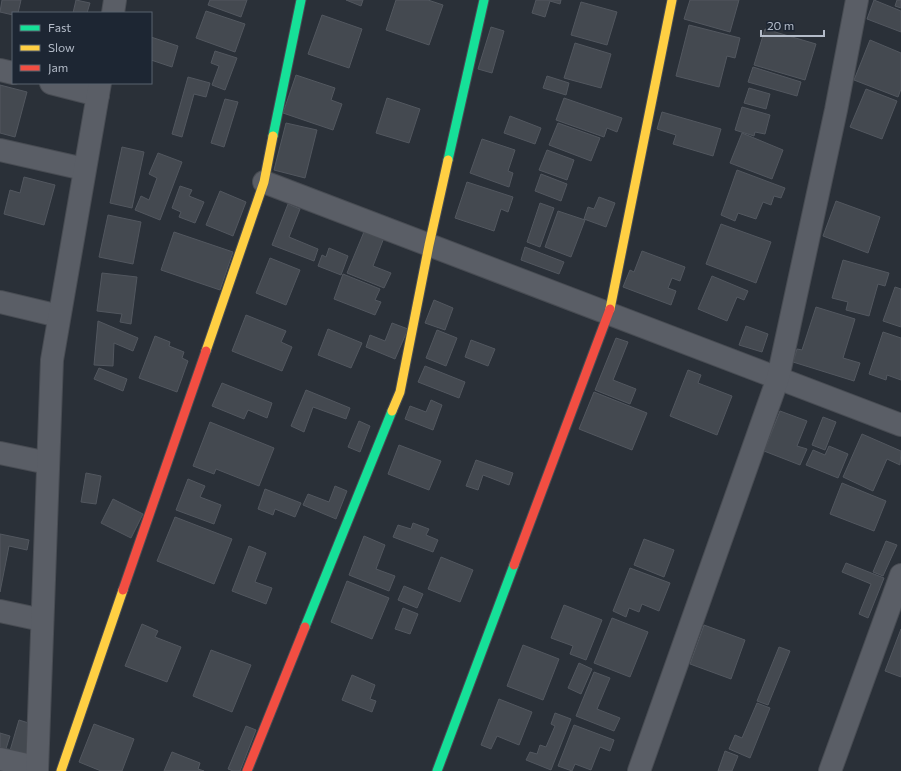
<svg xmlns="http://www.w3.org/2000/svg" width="901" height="771" font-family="Commissioner,sans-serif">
	<rect width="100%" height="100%" fill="#2a3038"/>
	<g fill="#444950" stroke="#52575f">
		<polygon points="2,0 21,0 18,13 13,13 13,15 0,12"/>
		<polygon points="76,0 90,3 87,13 73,13"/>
		<polygon points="210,0 247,0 241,17 208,5"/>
		<polygon points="346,0 363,0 361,6"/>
		<polygon points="396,0 428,0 443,5 429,45 386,30"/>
		<polygon points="536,0 561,0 560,4 550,1 545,17 532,13"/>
		<polygon points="690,0 739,0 730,32 684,19"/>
		<polygon points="874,0 901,11 901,32 867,19"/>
		<polygon points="897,0 901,0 901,8 895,6"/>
		<polygon points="581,2 617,12 607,45 571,35"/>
		<polygon points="206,11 245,24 235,52 196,38"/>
		<polygon points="322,15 362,29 349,68 308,54"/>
		<polygon points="689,25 740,38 735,58 727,56 719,87 676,76"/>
		<polygon points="491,27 504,31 492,73 478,69"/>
		<polygon points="765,29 816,44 805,80 754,65"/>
		<polygon points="151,37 178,46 172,67 151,60"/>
		<polygon points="870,40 901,53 901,89 898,97 854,80"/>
		<polygon points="575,43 611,54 601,88 564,78"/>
		<polygon points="215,51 237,58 225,90 212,85 219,66 211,63"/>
		<polygon points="753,67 801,82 797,96 748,82"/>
		<polygon points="296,75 335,88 331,100 342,104 333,130 283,113"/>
		<polygon points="547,76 569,83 566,95 543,88"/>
		<polygon points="188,77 210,83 206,97 194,94 182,137 172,134"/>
		<polygon points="0,85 27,92 15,137 0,133"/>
		<polygon points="749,88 770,94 766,109 744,103"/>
		<polygon points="866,89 897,101 882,139 850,127"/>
		<polygon points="387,98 420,109 409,143 376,133"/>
		<polygon points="564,98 622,118 617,132 607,128 604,137 556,120"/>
		<polygon points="225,99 238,102 224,147 211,143"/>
		<polygon points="742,107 770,115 765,134 755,132 754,136 735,130"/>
		<polygon points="662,112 721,129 713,156 673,144 676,135 657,129"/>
		<polygon points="510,116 541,128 535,144 504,133"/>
		<polygon points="286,123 317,130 305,178 274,170"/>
		<polygon points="558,123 600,138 591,161 549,145"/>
		<polygon points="742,133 783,150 772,179 730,163"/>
		<polygon points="482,139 515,150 508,171 513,173 509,187 470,173"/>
		<polygon points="122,147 144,152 132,208 110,203"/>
		<polygon points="547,150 574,160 567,180 539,170"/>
		<polygon points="158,153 182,162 160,220 135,210 141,196 149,200 157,178 149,174"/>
		<polygon points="737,170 785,188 781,198 774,196 771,205 763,202 756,219 738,213 735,221 721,215"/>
		<polygon points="541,174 567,184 561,201 535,191"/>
		<polygon points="24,177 55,185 44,225 4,214 10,190 20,193"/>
		<polygon points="467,182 513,197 508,212 501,209 494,231 455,218"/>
		<polygon points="180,186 192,190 189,196 204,202 195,223 179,217 181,212 172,208"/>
		<polygon points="220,191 246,202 233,236 206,225"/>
		<polygon points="599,197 615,203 606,227 584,219 588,207 594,209"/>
		<polygon points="836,201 880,217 868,253 823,236"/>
		<polygon points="540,203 554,208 540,247 527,242"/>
		<polygon points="288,204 300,209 289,237 318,249 314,261 272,245"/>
		<polygon points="558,211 585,220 571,257 545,247"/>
		<polygon points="108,215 141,222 133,264 99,257"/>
		<polygon points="721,224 771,242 756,283 706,264"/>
		<polygon points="366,227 385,235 373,266 391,273 384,288 347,273"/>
		<polygon points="174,232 233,252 220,290 161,270"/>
		<polygon points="525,247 564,262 559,274 521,260"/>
		<polygon points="329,248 348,256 341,275 318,266 322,255 326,257"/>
		<polygon points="642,251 685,267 680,281 672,278 668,288 676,291 671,305 623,287 630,270 634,272"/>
		<polygon points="270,258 300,270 286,305 256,293"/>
		<polygon points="843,260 889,273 885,286 878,284 869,316 846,310 848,302 832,298"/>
		<polygon points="102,273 137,277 131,324 120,322 122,314 97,311"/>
		<polygon points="343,274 380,289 375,300 381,302 375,315 334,299"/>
		<polygon points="712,276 748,291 744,300 737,297 727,321 698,309"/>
		<polygon points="895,287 901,289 901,327 883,321"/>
		<polygon points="434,300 453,308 445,330 425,323"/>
		<polygon points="816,307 855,319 843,358 860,363 854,381 793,362 797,349 802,350"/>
		<polygon points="246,315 286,331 281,342 292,347 282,371 232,351"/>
		<polygon points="98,321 138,338 133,351 114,343 113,366 94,365"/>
		<polygon points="392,323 408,329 395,359 366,347 370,335 385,341"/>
		<polygon points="746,326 768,334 762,352 739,345"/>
		<polygon points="328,329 362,343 351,368 318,355"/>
		<polygon points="437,330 457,338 446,366 426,358"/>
		<polygon points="883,332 901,338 901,380 887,375 886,380 869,374"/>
		<polygon points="155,336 170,342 169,346 184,352 182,358 188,361 177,392 139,378"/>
		<polygon points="616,338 628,342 613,380 636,389 630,404 595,390"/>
		<polygon points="471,340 495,349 488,366 465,357"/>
		<polygon points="425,366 465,382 459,398 418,382"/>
		<polygon points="99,368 127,379 123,391 94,379"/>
		<polygon points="688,370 701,375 698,383 732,396 717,435 670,416"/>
		<polygon points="222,383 272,403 267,418 248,410 244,419 212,406"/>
		<polygon points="306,390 350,408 346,419 313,407 304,432 291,426"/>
		<polygon points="594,392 647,413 632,450 579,429"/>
		<polygon points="431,400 442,405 433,430 405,419 410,406 426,412"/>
		<polygon points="780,411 807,421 797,446 807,449 800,465 764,451"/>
		<polygon points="823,417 836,422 825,450 812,445"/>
		<polygon points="359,421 370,426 360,452 348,447"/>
		<polygon points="210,422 274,448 259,486 216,469 214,474 193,466"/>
		<polygon points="862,434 901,451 900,465 887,459 873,491 843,477"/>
		<polygon points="399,445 441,461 429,490 388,474"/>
		<polygon points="829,446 848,454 838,478 806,465 813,450 825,455"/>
		<polygon points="476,460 513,473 509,485 483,475 478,490 466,486"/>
		<polygon points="86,473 101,476 96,504 81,502"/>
		<polygon points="188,479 205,486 200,497 221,505 214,524 176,510"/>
		<polygon points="842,483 886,501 874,531 830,514"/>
		<polygon points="335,486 347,491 336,519 303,505 308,494 329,502"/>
		<polygon points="265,489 301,503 295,517 275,509 273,515 258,509"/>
		<polygon points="113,499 143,514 131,538 101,523"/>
		<polygon points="175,517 232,539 214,584 157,561"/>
		<polygon points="413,523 429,529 426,535 438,540 433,552 393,537 398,525 411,529"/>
		<polygon points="0,534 29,540 27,550 9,546 0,592"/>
		<polygon points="364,536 385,545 376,569 395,576 389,591 349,575"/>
		<polygon points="644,539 674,550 664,577 634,565"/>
		<polygon points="886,541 897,545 883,576 873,572"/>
		<polygon points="249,546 266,553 255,582 272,588 266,604 232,591"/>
		<polygon points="441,557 473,570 460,602 428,589"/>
		<polygon points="846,563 884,578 868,618 859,614 871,584 842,572"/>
		<polygon points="630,568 670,583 659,611 642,604 639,612 629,608 626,617 613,611"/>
		<polygon points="347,581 389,598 372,639 331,622"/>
		<polygon points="404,586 423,594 417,608 398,600"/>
		<polygon points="564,605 602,620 586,660 570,654 573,646 551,638"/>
		<polygon points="403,608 418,614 410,634 395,629"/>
		<polygon points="612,618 648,632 630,677 594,663"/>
		<polygon points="142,624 158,631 155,637 181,647 167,682 125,666"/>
		<polygon points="704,625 745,640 731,679 690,664"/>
		<polygon points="901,629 901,677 885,671"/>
		<polygon points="523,645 559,659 543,700 507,686"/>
		<polygon points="779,647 790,651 768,705 757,701"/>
		<polygon points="211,650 251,665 232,712 193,696"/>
		<polygon points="579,663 592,669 581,694 568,688"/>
		<polygon points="594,672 610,678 597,709 620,718 614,731 576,716"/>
		<polygon points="352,675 375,685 370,699 376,701 372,712 342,700"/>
		<polygon points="499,699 532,712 519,745 497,736 491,749 481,745"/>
		<polygon points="757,703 770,708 750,758 729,749 735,735 742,738"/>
		<polygon points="555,713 571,719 551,770 526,760 530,752 537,754 540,745 546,747 555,726 551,724"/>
		<polygon points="19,720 35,725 26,759 9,754"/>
		<polygon points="94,724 134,739 122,771 101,771 79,762"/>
		<polygon points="574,725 614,740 610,751 600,747 591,770 575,764 572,771 558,766"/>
		<polygon points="246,726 256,730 240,771 233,771 228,769"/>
		<polygon points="0,733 10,736 4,755 0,754"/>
		<polygon points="725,751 738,756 732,771 718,771"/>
		<polygon points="172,752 200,763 198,769 204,771 164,771"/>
	</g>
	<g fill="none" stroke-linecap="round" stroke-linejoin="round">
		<g stroke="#484c53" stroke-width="24">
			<g id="street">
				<polyline points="113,13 115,0"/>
				<polyline points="0,70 13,73"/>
				<polyline points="51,83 98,95"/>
				<polyline points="0,150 84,169"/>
				<polyline points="264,182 901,425"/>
				<polyline points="0,302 59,316"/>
				<polyline points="0,453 48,463"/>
				<polyline points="0,611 42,620"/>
				<polyline points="0,759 36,767"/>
				<polyline points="37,771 52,360 100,83"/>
				<polyline points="639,771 778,378 836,110 857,0"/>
				<polyline points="830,771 901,575"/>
			</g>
		</g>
		<g stroke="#484c53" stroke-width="11">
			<g id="fast">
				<polyline points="273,136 301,0"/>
				<polyline points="448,160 484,0"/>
				<polyline points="305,627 392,411"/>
				<polyline points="437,771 514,565"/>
			</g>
		</g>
		<g stroke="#484c53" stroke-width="11">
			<g id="slow">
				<polyline points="610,309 672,0"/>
				<polyline points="206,351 264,182 273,136"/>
				<polyline points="392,411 400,392 429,245 448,160"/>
				<polyline points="61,771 123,590"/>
			</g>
		</g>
		<g stroke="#484c53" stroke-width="11">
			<g id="jam">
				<polyline points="514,565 610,309"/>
				<polyline points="123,590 206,351"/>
				<polyline points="247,771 305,627"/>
			</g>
		</g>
		<use href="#street" stroke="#5a5e66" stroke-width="22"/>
		<use href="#fast" stroke="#16e098" stroke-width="9"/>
		<use href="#slow" stroke="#ffcf43" stroke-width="9"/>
		<use href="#jam" stroke="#f24e42" stroke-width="9"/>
	</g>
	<rect x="12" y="12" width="140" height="72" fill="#1d2633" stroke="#59626f"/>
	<rect x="20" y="25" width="20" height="6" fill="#16e098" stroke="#59626f"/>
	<text x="48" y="32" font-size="12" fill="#b4bcc9">Fast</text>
	<rect x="20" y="45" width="20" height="6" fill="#ffcf43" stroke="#59626f"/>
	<text x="48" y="52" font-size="12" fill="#b4bcc9">Slow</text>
	<rect x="20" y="65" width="20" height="6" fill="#f24e42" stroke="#59626f"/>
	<text x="48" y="72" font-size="12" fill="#b4bcc9">Jam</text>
	<path d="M761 30v6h63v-6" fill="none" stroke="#b4bcc9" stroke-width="2"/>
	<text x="767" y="30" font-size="12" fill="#b4bcc9" stroke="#1d2633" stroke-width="3" paint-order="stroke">20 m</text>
</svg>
